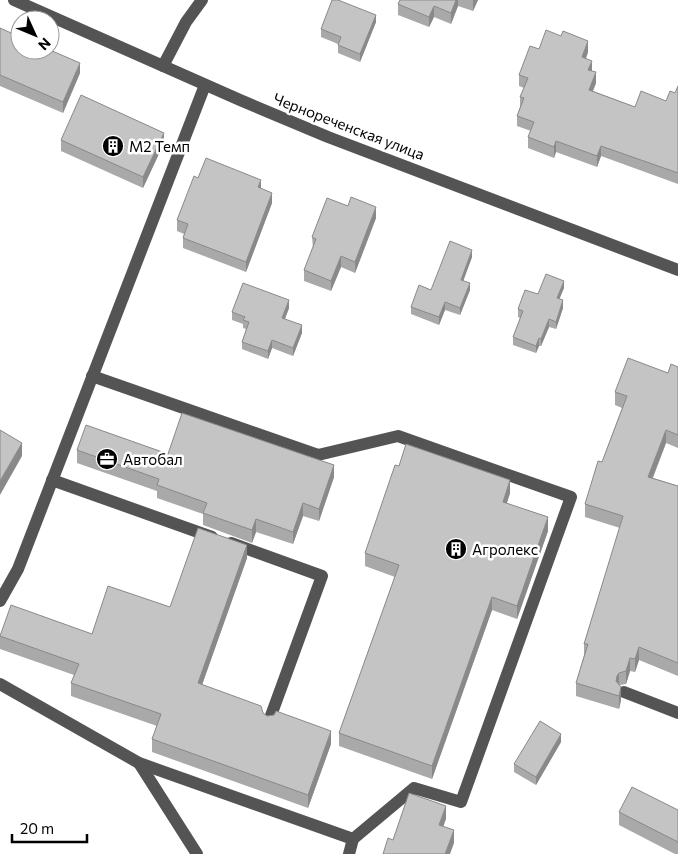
<svg xmlns="http://www.w3.org/2000/svg" width="678" height="854" font-family="Commissioner,sans-serif">
	<rect width="100%" height="100%" fill="#fff"/>
	<g fill="none" stroke-linecap="round" stroke-linejoin="round">
		<g stroke="#545454" stroke-width="12">
			<polyline points="14,0 240,100 328,137 678,270"/>
			<polyline points="163,66 186,22 202,0"/>
			<polyline points="52,480 212,537"/>
			<polyline points="231,543 322,576 269,721"/>
			<polyline points="0,601 18,569 205,85"/>
			<polyline points="0,684 139,763 353,839 414,788 461,802 571,497 398,436 318,455 92,376"/>
			<polyline points="624,692 678,713"/>
			<polyline points="139,763 197,854"/>
			<polyline points="349,854 353,839"/>
		</g>
	</g>
	<g fill="#a9a9a9">
		<polygon points="400,0 478,0 473,11 458,6 451,24 434,17 429,27 398,15 398,4"/>
		<polygon points="376,22 360,62 338,53 338,44 321,37 321,29"/>
		<polygon points="0,28 80,73 63,113 0,86"/>
		<polygon points="539,49 588,52 586,59 592,71 596,83 593,91 635,107 666,101 675,93 678,86 678,184 601,156 597,167 556,152 554,158 528,148 528,137 531,131 517,126 517,116 520,107 520,97 524,88 519,86 519,75"/>
		<polygon points="61,140 164,143 143,188 61,151"/>
		<polygon points="198,178 261,188 272,203 246,272 183,248 183,238 184,234 177,231 177,220"/>
		<polygon points="376,218 355,273 341,267 331,291 304,281 304,270 313,248 312,237"/>
		<polygon points="472,257 463,281 470,290 460,315 445,310 439,325 411,314 411,307"/>
		<polygon points="564,288 559,299 563,308 556,329 549,327 541,346 539,346 536,353 513,345 513,337 520,318 518,317 518,309 538,294"/>
		<polygon points="289,308 285,319 302,333 293,356 272,348 268,359 242,349 242,342 246,329 243,328 243,324 232,320 232,312"/>
		<polygon points="678,367 678,448 666,443 653,478 678,486 678,676 639,660 635,672 630,671 626,684 620,685 621,700 619,709 576,696 576,683 584,655 584,644 620,528 585,517 585,504 602,462 622,408 615,405 615,392 668,373"/>
		<polygon points="77,450 168,454 334,477 319,521 303,516 293,544 256,532 252,543 203,525 203,514 157,498 157,491 77,463"/>
		<polygon points="510,493 507,503 548,531 517,619 492,610 432,779 339,746 339,733 395,577 365,566 365,553"/>
		<polygon points="247,558 202,685 263,713 267,716 331,744 308,808 152,752 152,739 157,726 71,696 71,683 74,675 0,649 0,636 92,634 170,607"/>
		<polygon points="561,742 536,785 514,772 514,764"/>
		<polygon points="678,810 678,854 675,854 619,825 619,812"/>
	</g>
	<g fill="#898989">
		<polygon points="456,0 458,0 458,6 451,24 451,13"/>
		<polygon points="473,0 478,0 473,11"/>
		<polygon points="434,6 434,17 429,27 429,17"/>
		<polygon points="376,15 376,22 360,62 360,54"/>
		<polygon points="588,41 588,52 582,68 582,57"/>
		<polygon points="592,61 592,71 588,70"/>
		<polygon points="80,63 80,73 63,113 63,102"/>
		<polygon points="596,72 596,83 589,100 589,90"/>
		<polygon points="164,133 164,143 143,188 143,177"/>
		<polygon points="556,141 556,152 554,158 554,147"/>
		<polygon points="601,146 601,156 597,167 597,156"/>
		<polygon points="261,180 261,190 258,187"/>
		<polygon points="272,193 272,203 246,272 246,262"/>
		<polygon points="376,207 376,218 355,273 355,262"/>
		<polygon points="472,250 472,257 461,287 461,280"/>
		<polygon points="341,256 341,267 331,291 331,281"/>
		<polygon points="564,281 564,288 557,305 557,298"/>
		<polygon points="470,283 470,290 460,315 460,308"/>
		<polygon points="289,300 289,308 282,326 282,318"/>
		<polygon points="563,300 563,308 556,329 556,322"/>
		<polygon points="445,302 445,310 439,325 439,317"/>
		<polygon points="549,319 549,327 541,346 541,339"/>
		<polygon points="302,325 302,333 293,356 293,348"/>
		<polygon points="539,338 539,346 536,353 536,346"/>
		<polygon points="272,340 272,348 268,359 268,351"/>
		<polygon points="666,430 666,443 648,489 648,477"/>
		<polygon points="22,443 22,456 0,495 0,481"/>
		<polygon points="334,465 334,477 319,521 319,509"/>
		<polygon points="510,480 510,493 503,515 503,502"/>
		<polygon points="303,503 303,516 293,544 293,532"/>
		<polygon points="548,517 548,531 517,619 517,606"/>
		<polygon points="256,519 256,532 252,543 252,530"/>
		<polygon points="247,545 247,558 198,696 198,683"/>
		<polygon points="492,597 492,610 432,779 432,766"/>
		<polygon points="639,647 639,660 635,672 635,659"/>
		<polygon points="630,658 630,671 626,684 626,671"/>
		<polygon points="619,673 619,685 616,681 617,676"/>
		<polygon points="621,687 621,700 619,709 619,696"/>
		<polygon points="331,731 331,744 308,808 308,795"/>
		<polygon points="561,734 561,742 536,785 536,777"/>
		<polygon points="446,806 446,819 439,838 439,825"/>
		<polygon points="454,830 454,843 450,854 445,854"/>
	</g>
	<g fill="#c4c4c4" stroke="#898989">
		<polygon points="332,0 338,0 376,15 360,54 338,45 341,37 321,29"/>
		<polygon points="400,0 456,0 451,13 434,6 429,17 398,4"/>
		<polygon points="0,28 20,37 20,50 50,50 80,63 63,102 0,75"/>
		<polygon points="546,30 561,36 563,31 588,41 582,57 592,61 588,70 596,72 589,90 635,107 641,91 666,101 670,91 675,93 678,86 678,173 601,146 597,156 556,141 554,147 528,137 534,122 517,116 524,98 520,97 528,78 519,75 530,46 539,49"/>
		<polygon points="81,95 164,133 143,177 61,140"/>
		<polygon points="206,158 261,180 258,187 272,193 246,262 183,238 188,224 177,220 194,176 198,178"/>
		<polygon points="351,197 376,207 355,262 341,256 331,281 304,270 316,239 312,237 327,198 348,206"/>
		<polygon points="450,241 472,250 461,280 470,283 460,308 445,302 439,317 411,307 419,285 431,290"/>
		<polygon points="546,274 564,281 557,298 563,300 556,322 549,319 541,339 539,338 536,346 513,337 523,311 518,309 525,290 538,294"/>
		<polygon points="243,283 289,300 282,318 302,325 293,348 272,340 268,351 242,342 249,322 243,320 245,317 232,312"/>
		<polygon points="628,358 668,373 671,364 678,367 678,435 666,430 648,477 678,486 678,663 639,647 635,659 630,658 626,671 619,673 617,676 616,681 621,687 619,696 576,683 588,644 584,644 623,516 585,504 598,461 602,462 627,396 615,392"/>
		<polygon points="182,413 334,465 319,509 303,503 293,532 256,519 252,530 203,513 207,503 157,485 159,479 77,450 86,425 168,454"/>
		<polygon points="0,430 22,443 0,481"/>
		<polygon points="406,444 510,480 503,502 548,517 517,606 492,597 432,766 339,733 399,565 365,553 395,465 399,466"/>
		<polygon points="198,528 247,545 198,683 261,706 263,713 267,716 274,715 276,711 331,731 308,795 152,739 161,714 71,683 79,664 0,636 11,605 92,634 108,586 170,607"/>
		<polygon points="540,721 561,734 536,777 514,764"/>
		<polygon points="632,787 678,810 678,842 619,812"/>
		<polygon points="409,793 446,806 439,825 454,830 445,854 383,854 388,838 393,840"/>
	</g>
	<defs>
		<g id="building-disc" transform="scale(1.125)"><circle r="9.5" fill="#000" stroke="#fff"/><path d="M-4-6H4V6H1V3H-1V6H-4ZM-2.5-4.3h1.7v1.8h-1.7ZM.8-4.3h1.7v1.8H.8ZM-2.5-1h1.7V.8h-1.7ZM.8-1h1.7V.8H.8Z" fill="#fff"/></g>
		<g id="office-disc" transform="scale(1.125)"><circle r="9.5" fill="#000" stroke="#fff"/><path d="M-6-3h4V-5.5h4V-3h4V5H-6ZM-1-4.5V-3h2v-1.5ZM-6 0V1H6V0Z" fill="#fff"/></g>
	</defs>
	<g fill-rule="evenodd">
		<use href="#building-disc" x="113" y="146"/>
		<use href="#office-disc" x="107" y="459"/>
		<use href="#building-disc" x="456" y="549"/>
	</g>
	<g text-anchor="middle" dominant-baseline="central" stroke-width="5" stroke-linejoin="round" paint-order="stroke">
		<g font-size="15" fill="#000" stroke="#fff">
			<text transform="translate(349 126) rotate(21)">Чернореченская улица</text>
		</g>
		<g font-size="15" fill="#000" stroke="#fff" text-anchor="start">
			<text x="129" y="146">М2 Темп</text>
			<text x="123" y="459">Автобал</text>
			<text x="472" y="549">Агролекс</text>
		</g>
	</g>
	<g transform="translate(35 35) rotate(134)"><circle r="24" fill="#ffffff" stroke="#999999"/>
	<path d="M0-4L9 19L0 12L-9 19Z" fill="#000000"/>
	<text y="-8" font-size="14" font-weight="bold" text-anchor="middle" fill="#000000">N</text>
	</g>
	<path d="M12 834v8h75v-8" fill="none" stroke="#000000" stroke-width="2.5"/>
	<text x="20" y="834" font-size="15" fill="#000000" stroke="#ffffff" stroke-width="4" paint-order="stroke">20 m</text>
</svg>
